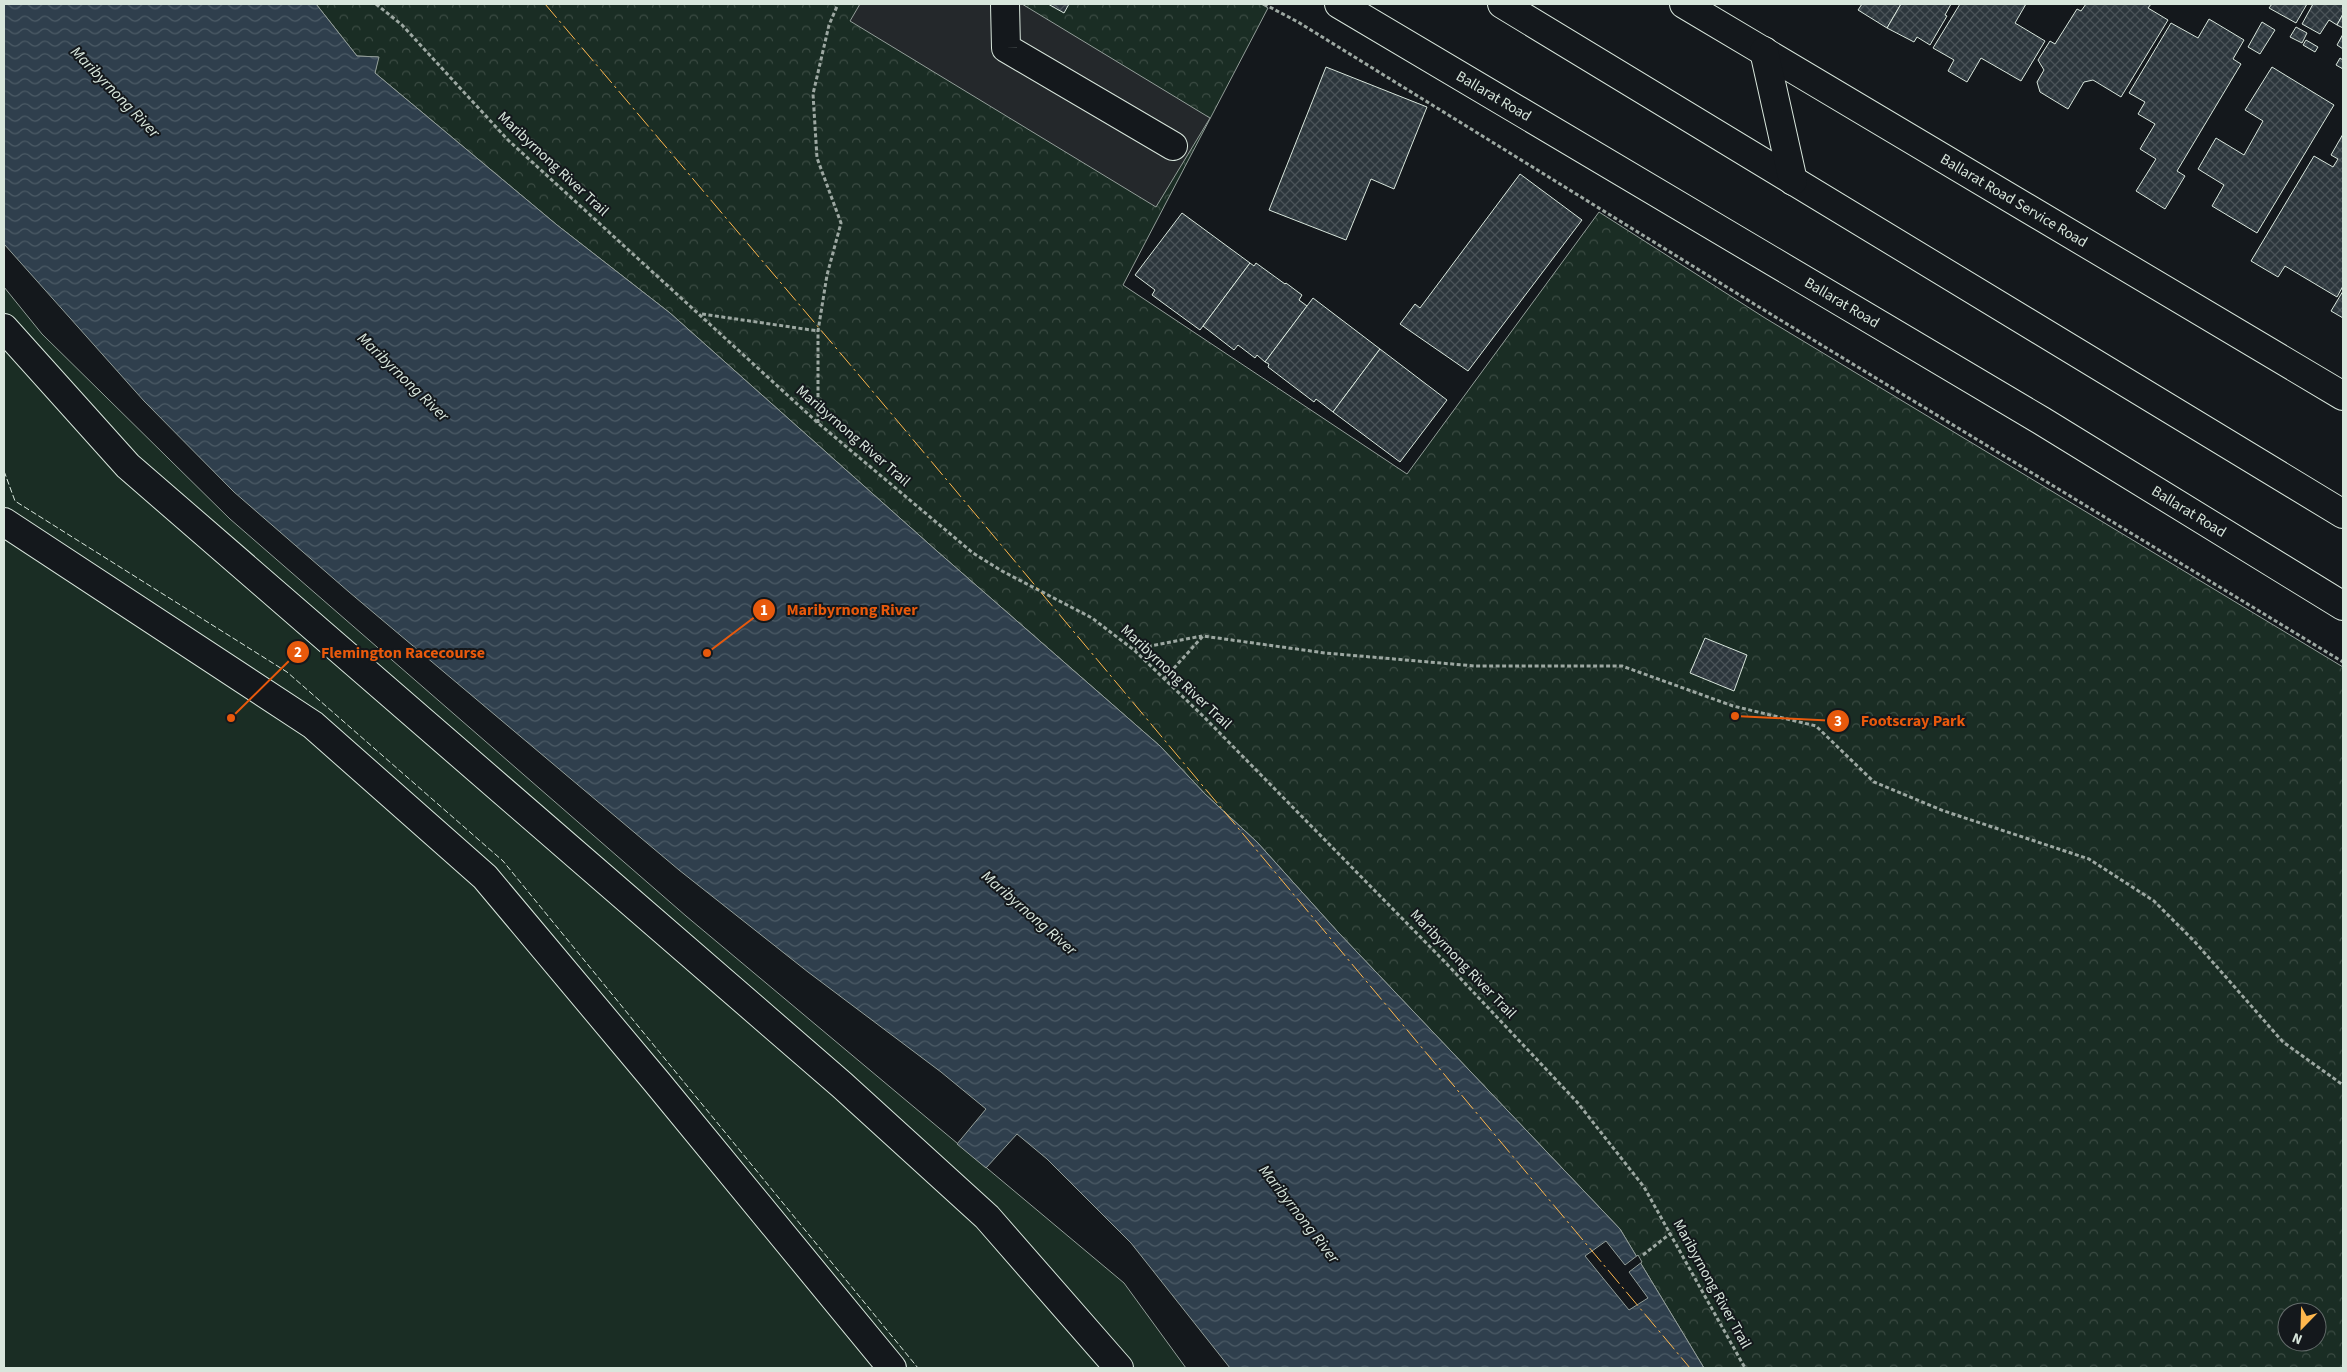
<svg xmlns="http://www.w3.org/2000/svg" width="2347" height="1372" font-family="'Source Sans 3',sans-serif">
	<defs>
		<pattern id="park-crowns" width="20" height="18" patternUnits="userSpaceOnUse" patternTransform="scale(1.25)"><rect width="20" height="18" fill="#1a2d24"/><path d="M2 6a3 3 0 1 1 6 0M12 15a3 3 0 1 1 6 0" fill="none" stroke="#3b4b43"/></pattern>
		<pattern id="water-waves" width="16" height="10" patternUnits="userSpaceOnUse" patternTransform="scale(1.25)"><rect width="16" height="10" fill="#2f3f4d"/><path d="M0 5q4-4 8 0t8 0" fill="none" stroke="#4c5b66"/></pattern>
		<pattern id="building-cross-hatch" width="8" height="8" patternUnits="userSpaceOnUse" patternTransform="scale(1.25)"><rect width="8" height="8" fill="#2c363c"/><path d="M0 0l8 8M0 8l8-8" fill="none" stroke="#4a5358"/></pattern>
	</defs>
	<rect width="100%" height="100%" fill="#14181c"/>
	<path fill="url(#park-crowns)" stroke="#939e99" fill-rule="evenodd" d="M316,4H1261L1268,8L1123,285L1407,474L1599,212L1765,318L2343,667V1368H1704L1620,1229L1337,931L1257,842L1205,794L1160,746L938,552L670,313L557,225L375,73L378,57L357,56ZM2287,1312H2317V1342H2287Z"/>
	<polygon fill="#1a2d24" stroke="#939e99" points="4,287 42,334 230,519 686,916 1124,1283 1186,1368 4,1368"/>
	<polygon fill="#24282b" stroke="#939e99" points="860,4 1022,4 1210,118 1156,207 850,21"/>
	<polygon fill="url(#water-waves)" stroke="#939e99" points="4,4 316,4 357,56 379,57 375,73 557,225 670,313 938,552 1160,746 1205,794 1257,842 1337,931 1620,1229 1704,1368 1230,1368 1131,1243 1047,1159 1017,1134 986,1168 957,1144 986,1109 941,1072 808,972 679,870 349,592 234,492 144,401 4,244"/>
	<polygon fill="#14181c" stroke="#939e99" points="1606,1241 1625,1265 1638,1255 1642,1262 1629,1272 1648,1298 1629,1310 1585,1256"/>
	<g fill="url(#building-cross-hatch)" stroke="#d8e6dc">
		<polygon points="1048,4 1069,4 1064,13"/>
		<polygon points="1862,4 1901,4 1887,28 1858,10"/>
		<polygon points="1901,4 1951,4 1945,15 1947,16 1930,45 1917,37 1914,42 1887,28"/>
		<polygon points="1960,4 2026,4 2015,23 2045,41 2021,81 1981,58 1967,82 1948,71 1954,60 1933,48"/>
		<polygon points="2086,4 2151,4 2148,8 2168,20 2121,97 2093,80 2084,82 2068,109 2040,92 2037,82 2044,70 2038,60 2050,41 2055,44 2077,9 2081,11"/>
		<polygon points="2272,4 2307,4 2296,23 2269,8"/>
		<polygon points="2313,4 2343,4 2343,14 2337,25 2329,20 2320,34 2302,24"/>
		<polygon points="2343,14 2343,28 2337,25"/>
		<polygon points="2209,19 2244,40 2233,59 2241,64 2177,171 2185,176 2165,209 2136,191 2156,159 2140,149 2155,124 2138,114 2145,102 2129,93 2171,23 2198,38"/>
		<polygon points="2262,22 2275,30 2260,54 2248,47"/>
		<polygon points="2296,27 2307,33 2302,43 2290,37"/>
		<polygon points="2343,34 2343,49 2337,45"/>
		<polygon points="2306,40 2318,47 2315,52 2303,45"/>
		<polygon points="2340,58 2343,60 2343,69 2336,65"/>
		<polygon points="1326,67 1427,107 1394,189 1371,179 1346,240 1269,210"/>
		<polygon points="2272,67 2334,105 2257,233 2212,206 2224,185 2198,169 2216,138 2244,155 2263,121 2245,110"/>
		<polygon points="2343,134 2343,286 2337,297 2285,266 2278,277 2251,261 2314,156 2333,167 2338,159 2331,155"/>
		<polygon points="1520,174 1582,220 1468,371 1400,324 1415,304 1420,308"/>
		<polygon points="1182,213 1250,263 1200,330 1152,295 1155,290 1135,275"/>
		<polygon points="1250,263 1254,266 1256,263 1285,284 1286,283 1302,295 1299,300 1307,306 1265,362 1257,355 1255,358 1238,345 1234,350 1203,326"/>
		<polygon points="2343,291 2343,318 2331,311"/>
		<polygon points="1313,298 1380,349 1333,412 1316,399 1314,402 1268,367 1269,364 1265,362"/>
		<polygon points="1380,349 1447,400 1400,462 1333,412"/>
		<polygon points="1705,638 1747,655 1734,691 1690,673"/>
	</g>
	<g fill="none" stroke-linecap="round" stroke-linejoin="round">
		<g stroke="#d8e6dc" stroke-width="30">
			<g id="minor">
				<polyline points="1005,4 1006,48 1173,146"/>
				<path id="s1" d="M1684,4L2343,396"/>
				<polyline points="4,328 128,466 842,1085 987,1217 1119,1368"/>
				<polyline points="4,522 313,725 485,877 656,1081 892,1368"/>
			</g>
		</g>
		<g stroke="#d8e6dc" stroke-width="30">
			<g id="highway">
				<path id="s2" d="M1339,4L2042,421L2343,606"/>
				<polyline points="1502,4 2343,514"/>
				<polyline points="1764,51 1793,181"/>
			</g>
		</g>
		<g stroke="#9da8a2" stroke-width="3" stroke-dasharray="4 2.5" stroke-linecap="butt">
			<polyline points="376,4 402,25 508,140 818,423 973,553 1002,571 1092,618 1134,650 1204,717 1444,961 1577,1102 1644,1187 1745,1368"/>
			<polyline points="1264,4 1298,22 1759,307 2343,662"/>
			<polyline points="702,314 818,331"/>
			<polyline points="818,423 818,331 827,275 841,223 817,158 813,94 829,25 838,4"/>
			<polyline points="1135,649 1202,636"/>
			<polyline points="1165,678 1203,636 1325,653 1475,666 1622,666 1733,706 1816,726 1874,782 1944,811 2089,859 2154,901 2195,942 2283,1042 2343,1085"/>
			<polyline points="1643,1255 1671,1233"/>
		</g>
		<use href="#minor" stroke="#14181c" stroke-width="28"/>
		<use href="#highway" stroke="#14181c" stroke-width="28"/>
		<polyline stroke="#d8e6dc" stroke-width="1" stroke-dasharray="6 2.5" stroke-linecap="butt" points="4,471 15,501 287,672 503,861 918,1368"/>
		<polyline stroke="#ffb74d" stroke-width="1" stroke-dasharray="18 4 2.5 4" stroke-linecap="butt" points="545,4 869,387 1690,1368"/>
	</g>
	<g text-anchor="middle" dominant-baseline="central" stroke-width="4" stroke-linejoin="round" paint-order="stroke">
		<g font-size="15" fill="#d8e6dc" stroke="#14181c">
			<text stroke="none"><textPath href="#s2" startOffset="180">Ballarat Road</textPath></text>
			<text transform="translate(553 164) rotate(43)">Maribyrnong River Trail</text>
			<text stroke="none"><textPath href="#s1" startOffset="384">Ballarat Road Service Road</textPath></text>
			<text stroke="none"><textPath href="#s2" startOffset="585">Ballarat Road</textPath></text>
			<text transform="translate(853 436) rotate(41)">Maribyrnong River Trail</text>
			<text stroke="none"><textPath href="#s2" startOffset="990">Ballarat Road</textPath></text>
			<text transform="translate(1176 677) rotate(43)">Maribyrnong River Trail</text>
			<text transform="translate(1463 964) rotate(46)">Maribyrnong River Trail</text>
			<text transform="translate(1712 1284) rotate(61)">Maribyrnong River Trail</text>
		</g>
		<g font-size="16" font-style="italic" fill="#d8e6dc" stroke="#14181c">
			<text transform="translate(115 92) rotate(46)">Maribyrnong River</text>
			<text transform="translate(403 377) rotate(44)">Maribyrnong River</text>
			<text transform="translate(1029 913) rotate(41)">Maribyrnong River</text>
			<text transform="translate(1299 1214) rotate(52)">Maribyrnong River</text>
		</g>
	</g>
	<path fill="none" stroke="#e8590c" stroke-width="2" d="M707 653L764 610M231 718L298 652M1735 716L1838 721"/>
	<g fill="#e8590c" stroke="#14181c" stroke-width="2">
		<circle cx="707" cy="653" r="5"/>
		<circle cx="231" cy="718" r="5"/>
		<circle cx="1735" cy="716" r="5"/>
		<circle cx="764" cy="610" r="12"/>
		<circle cx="298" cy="652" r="12"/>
		<circle cx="1838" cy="721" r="12"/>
	</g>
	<g font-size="15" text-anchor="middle" font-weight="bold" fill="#fff">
		<text x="764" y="615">1</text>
		<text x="298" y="657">2</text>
		<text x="1838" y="726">3</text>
	</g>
	<g font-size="16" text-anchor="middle" font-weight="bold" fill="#e8590c" stroke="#14181c" stroke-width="4" stroke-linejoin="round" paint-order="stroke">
		<text x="852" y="615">Maribyrnong River</text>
		<text x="403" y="658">Flemington Racecourse</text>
		<text x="1913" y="726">Footscray Park</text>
	</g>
	<rect width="2347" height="1372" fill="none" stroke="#d8e6dc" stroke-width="10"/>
	<g transform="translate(2302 1327) rotate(203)"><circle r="24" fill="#14181c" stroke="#626a69"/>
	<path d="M0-4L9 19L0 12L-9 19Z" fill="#ffb74d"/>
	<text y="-8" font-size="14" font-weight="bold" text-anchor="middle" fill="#d8e6dc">N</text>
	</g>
</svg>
